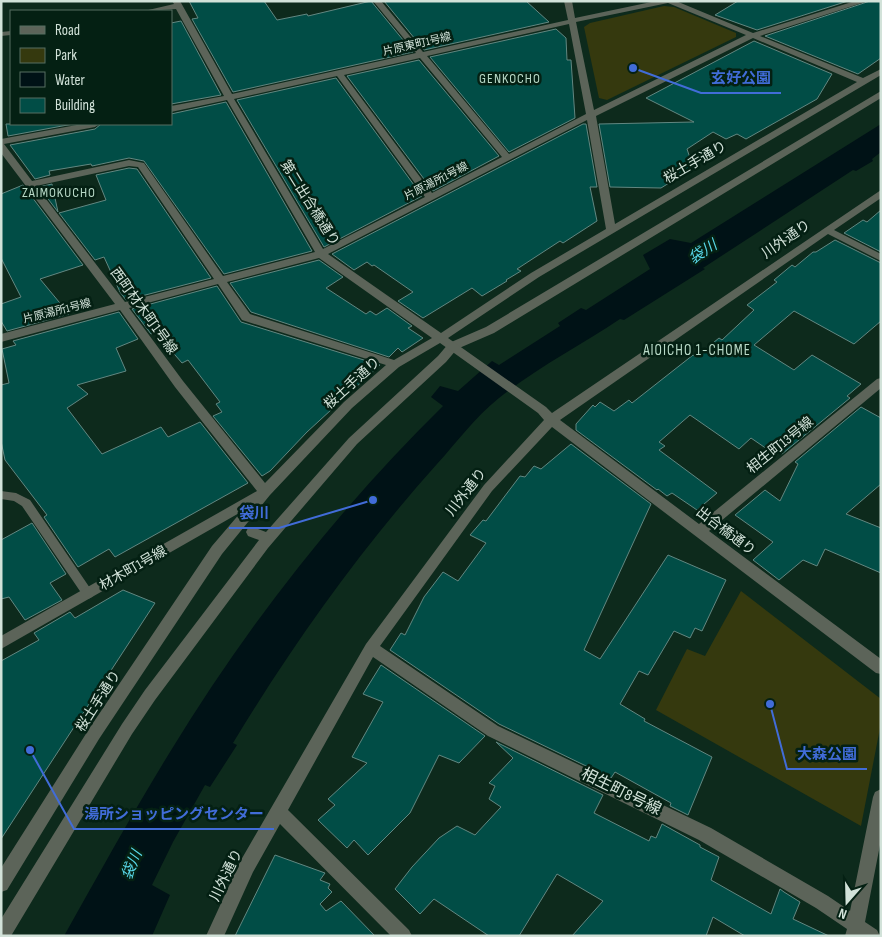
<svg xmlns="http://www.w3.org/2000/svg" width="882" height="937" font-family="'Sofia Sans Condensed','Noto Sans JP',sans-serif">
	<rect width="100%" height="100%" fill="#0d2a1c"/>
	<g fill="#35390e">
		<polygon points="664,6 674,7 736,33 736,37 607,100 599,98 584,27 590,23"/>
		<polygon points="741,591 881,699 881,723 861,826 656,710 687,649 705,656"/>
	</g>
	<path fill="#001216" d="M881,124V152L872,159L873,161L856,171L853,170L703,268L705,269L624,320L620,319C581,345 535,369 499,398C475,417 457,442 437,464C360,550 293,644 233,743L237,745L210,787L205,785L173,842L152,885L170,895L152,936H64C99,874 133,812 170,752C246,627 338,509 443,406L431,397L440,386L458,391L492,361L499,365L560,326L558,323L581,308L586,310L650,269L643,255L670,239L691,243Z"/>
	<g fill="#014d46" stroke="#628781">
		<polygon points="189,1 264,1 277,20 307,14 308,16 371,1 413,52 233,92 192,19 198,18"/>
		<polygon points="384,1 526,1 549,22 424,50"/>
		<polygon points="738,1 848,1 757,30 715,15"/>
		<polygon points="870,1 881,1 881,58 858,74 765,36"/>
		<polygon points="181,21 221,95 171,104 171,23"/>
		<polygon points="556,29 566,38 567,60 571,60 575,118 509,152 430,57"/>
		<polygon points="754,41 832,74 817,99 746,139 737,134 726,139 713,132 687,149 693,167 689,167 690,170 661,188 610,187 599,124 694,122 646,98"/>
		<polygon points="419,60 499,156 433,191 347,76"/>
		<polygon points="336,78 422,196 324,247 237,100"/>
		<polygon points="226,102 312,251 224,274 144,161 129,158 92,166 91,164 49,171 50,175 35,179 10,145 95,129 101,124 171,124 171,114"/>
		<polygon points="6,124 73,124 8,136"/>
		<polygon points="583,124 586,124 597,187 590,187 597,221 563,243 560,241 517,269 521,271 506,280 507,281 482,296 472,288 423,318 398,301 413,292 374,265 372,266 367,262 354,270 332,254"/>
		<polygon points="129,168 137,169 211,278 126,300 120,292 104,257 95,260 59,213 106,200 96,175"/>
		<polygon points="52,184 58,212 39,187"/>
		<polygon points="23,185 83,265 40,279 69,314 7,331 1,321 1,304 21,297 1,258 1,194"/>
		<polygon points="881,210 881,252 844,233 863,220 867,222"/>
		<polygon points="835,240 881,263 881,321 854,344 794,311 754,345 794,370 812,355 861,384 847,396 850,398 782,454 770,447 767,449 751,438 739,449 690,415 659,442 665,446 659,450 717,493 697,510 672,493 667,496 658,489 657,490 576,430 576,424 593,405 595,407 600,402 614,411 629,400 632,403 693,355 696,357 719,338 722,340 754,310 747,305 777,282 774,280 792,265 795,267 813,252 816,252"/>
		<polygon points="319,260 343,277 326,288 366,314 370,311 376,315 387,308 412,326 408,328 423,338 402,352 398,348 389,357 251,312 230,283"/>
		<polygon points="217,286 241,322 380,365 307,432 270,471 262,476 213,416 222,412 216,404 220,402 188,360 182,363 155,332 151,334 132,309"/>
		<polygon points="119,312 138,339 116,348 126,371 77,385 88,394 67,408 102,454 161,427 168,437 200,422 248,483 115,557 109,549 78,567 44,517 47,515 5,460 1,441 1,385 9,383 2,349 16,345 13,341"/>
		<polygon points="861,407 881,418 881,484 846,514 881,528 881,573 825,549 817,566 803,560 779,580 753,560 773,542 735,515 765,490 780,501 798,464 795,462"/>
		<polygon points="571,444 651,504 584,650 600,659 668,555 726,580 702,631 695,628 690,638 674,631 648,675 639,671 620,704 645,719 644,721 712,757 688,815 670,806 671,803 615,772 611,778 499,724 390,650 401,633 405,635 424,597 443,572 458,581 486,543 470,535 483,520 486,521 520,476 525,477 534,466 541,469"/>
		<polygon points="32,523 66,574 50,583 62,600 25,620 9,597 1,599 1,540"/>
		<polygon points="123,590 155,603 1,839 1,661 39,640 34,633 70,612 75,618"/>
		<polygon points="381,665 485,736 459,763 439,755 410,813 368,855 354,840 347,848 318,820 335,805 328,799 367,763 352,757 383,702 363,694"/>
		<polygon points="496,742 603,795 594,813 649,841 651,836 656,838 662,824 700,845 700,847 719,857 711,880 771,914 780,889 784,892 800,902 793,919 829,936 745,936 713,917 706,936 572,936 603,901 557,874 519,936 489,936 434,899 420,914 395,889 412,867 439,838 457,826 475,835 501,807 489,799 495,786 489,783 513,758"/>
		<polygon points="275,855 325,873 320,880 330,884 328,888 332,892 320,904 326,911 341,901 375,936 235,936"/>
	</g>
	<g fill="none" stroke-linecap="round" stroke-linejoin="round">
		<polygon fill="#5c6459" fill-rule="evenodd" points="1,491 16,493 30,500 92,591 94,594 92,597 88,599 84,597 22,506 14,501 1,499"/>
		<polygon fill="#5c6459" fill-rule="evenodd" points="881,91 881,98 494,333 457,349 446,362 357,444 268,548 155,700 132,734 11,936 1,936 1,919 122,724 145,690 259,540 248,536 246,532 248,528 253,527 266,532 349,438 438,356 449,343 486,327"/>
		<g fill="#5c6459" fill-rule="evenodd">
			<path d="M172,1H180L232,94L416,53L373,1H381L423,52L568,20L564,1H572L575,18L656,1H676L753,33L855,1H868L760,36L863,78L881,69V75L539,277L448,338L546,407L552,413L881,190V198L834,230L881,254V261L828,234L560,420L699,524L877,379L881,378V388L709,531L881,659V674L876,673L552,427L492,491L380,646L498,726L711,828L828,896L850,911L873,797L875,792L881,789V840L865,922L877,930L880,936H845L847,929L816,908L699,840L488,736L373,657L288,810L409,930L412,936H391L280,824L253,872L224,936H206L241,860L366,644L484,485L544,420L538,413L440,343L399,367L352,408L270,495L222,554L99,739L7,890L1,892V868L89,729L212,546L241,512L1,649V636L257,491L175,387L120,310L1,342V334L115,304L1,153V139L82,124H99L95,127L4,144L32,181L129,160L144,163L223,276L315,252L227,100L171,112V106L224,96L176,9L144,11L174,4ZM668,3L746,35L594,110L576,22ZM569,24L586,114L509,154L427,56ZM753,38L857,82L615,224L596,116ZM420,58L502,157L432,193L344,75ZM337,76L425,197L323,249L234,99ZM587,120L606,229L531,273L441,333L328,254ZM129,166L138,167L214,279L125,302L36,186ZM319,258L432,338L394,360L250,314L227,282ZM218,284L242,320L386,365L344,402L265,483L183,381L129,308Z"/>
			<polygon points="11,31 11,35 1,36 1,32"/>
		</g>
	</g>
	<g text-anchor="middle" dominant-baseline="central" stroke-width="5" stroke-linejoin="round" paint-order="stroke">
		<g font-size="11" fill="#d2e2d9" stroke="#042013">
			<text transform="translate(417 44) rotate(-13)">片原東町1号線</text>
			<text transform="translate(436 181) rotate(-27)">片原湯所1号線</text>
			<text transform="translate(57 311) rotate(-14)">片原湯所1号線</text>
		</g>
		<g font-size="14" letter-spacing="1" fill="#b9dac8" stroke="#042013">
			<text x="510" y="78">GENKOCHO</text>
			<text x="59" y="192">ZAIMOKUCHO</text>
		</g>
		<g font-size="14" fill="#d2e2d9" stroke="#042013">
			<text transform="translate(695 162) rotate(-30)">桜土手通り</text>
			<text transform="translate(310 203) rotate(58)">第二出合橋通り</text>
			<text transform="translate(786 239) rotate(-35)">川外通り</text>
			<text transform="translate(144 311) rotate(54)">西町材木町1号線</text>
			<text transform="translate(352 383) rotate(-42)">桜土手通り</text>
			<text transform="translate(780 445) rotate(-39)">相生町13号線</text>
			<text transform="translate(466 492) rotate(-52)">川外通り</text>
			<text transform="translate(726 531) rotate(37)">出合橋通り</text>
			<text transform="translate(133 568) rotate(-30)">材木町1号線</text>
			<text transform="translate(98 701) rotate(-57)">桜土手通り</text>
			<text transform="translate(226 875) rotate(-64)">川外通り</text>
		</g>
		<g font-size="15" font-style="italic" fill="#58d7e8" stroke="#042013">
			<text transform="translate(703 252) rotate(-33)">袋川</text>
			<text transform="translate(132 865) rotate(-68)">袋川</text>
		</g>
		<g font-size="15" letter-spacing="1" fill="#b9dac8" stroke="#042013">
			<text x="697" y="350">AIOICHO 1-CHOME</text>
		</g>
		<g font-size="16" fill="#d2e2d9" stroke="#042013">
			<text transform="translate(621 792) rotate(26)">相生町8号線</text>
		</g>
	</g>
	<path fill="none" stroke="#416cd8" stroke-width="2" d="M633 68L701 93H781M373 500L279 528H229M770 704L787 769H867M30 750L74 829H274"/>
	<g fill="#416cd8" stroke="#042013" stroke-width="2">
		<circle cx="633" cy="68" r="5"/>
		<circle cx="373" cy="500" r="5"/>
		<circle cx="770" cy="704" r="5"/>
		<circle cx="30" cy="750" r="5"/>
	</g>
	<g font-size="15" text-anchor="middle" font-weight="bold" fill="#416cd8" stroke="#042013" stroke-width="5" stroke-linejoin="round" paint-order="stroke">
		<text x="741" y="83">玄好公園</text>
		<text x="254" y="518">袋川</text>
		<text x="827" y="759">大森公園</text>
		<text x="174" y="819">湯所ショッピングセンター</text>
	</g>
	<rect width="882" height="937" fill="none" stroke="#d2e2d9" stroke-width="5"/>
	<rect x="10" y="10" width="162" height="115" fill="#042013" stroke="#566e62"/>
	<rect x="20" y="26" width="25" height="8" fill="#5c6459" stroke="#566e62"/>
	<text x="55" y="35" font-size="15" fill="#d2e2d9">Road</text>
	<rect x="20" y="48" width="25" height="15" fill="#35390e" stroke="#566e62"/>
	<text x="55" y="60" font-size="15" fill="#d2e2d9">Park</text>
	<rect x="20" y="72" width="25" height="15" fill="#001216" stroke="#566e62"/>
	<text x="55" y="85" font-size="15" fill="#d2e2d9">Water</text>
	<rect x="20" y="98" width="25" height="15" fill="#014d46" stroke="#566e62"/>
	<text x="55" y="110" font-size="15" fill="#d2e2d9">Building</text>
	<g transform="translate(847 902) rotate(200)" stroke="#042013" stroke-width="4" paint-order="stroke">
	<path d="M0-4L9 19L0 12L-9 19Z" fill="#d2e2d9"/>
	<text y="-8" font-size="14" font-weight="bold" text-anchor="middle" fill="#d2e2d9">N</text>
	</g>
</svg>
